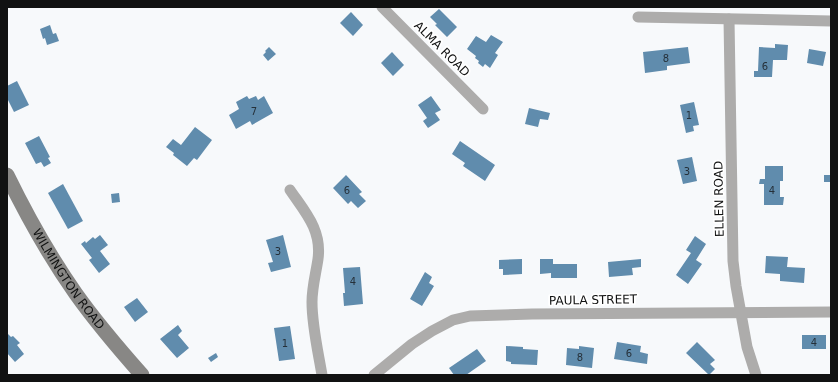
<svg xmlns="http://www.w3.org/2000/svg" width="838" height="382" font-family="'DejaVu Sans',sans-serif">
	<rect width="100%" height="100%" fill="#f7f9fb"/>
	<g fill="#608cad">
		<polygon points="439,9 457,27 447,37 435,25 437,24 430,17"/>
		<polygon points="351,12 363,25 353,36 340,23"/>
		<polygon points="50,25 53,34 56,33 59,41 47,45 45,38 43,39 40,29"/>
		<polygon points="491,35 503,42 495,53 498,55 490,68 485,64 483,67 478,63 479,61 475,58 476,56 467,49 476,36 486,42"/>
		<polygon points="775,44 788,45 787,60 773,60 772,77 754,77 754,71 758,71 759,47 775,48"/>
		<polygon points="269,47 276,54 268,61 263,55 266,52 265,51"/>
		<polygon points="688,47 690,63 667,66 667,70 645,73 643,52"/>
		<polygon points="809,49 826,52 823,66 807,63"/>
		<polygon points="392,52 404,65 393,76 381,63"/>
		<polygon points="17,81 29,105 14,112 7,98 7,86"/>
		<polygon points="247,96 249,99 256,96 258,100 264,96 273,113 252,125 250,121 236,129 229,115 239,109 236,102"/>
		<polygon points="431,96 441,110 435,113 440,120 428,128 423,121 427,118 418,105"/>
		<polygon points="694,102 699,125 693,126 694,131 686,133 680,105"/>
		<polygon points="529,108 550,113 548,120 540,119 538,127 525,124"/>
		<polygon points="195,127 212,140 197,160 194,158 187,166 173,155 174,153 166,147 173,139 181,145"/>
		<polygon points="39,136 50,157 48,158 51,163 44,167 41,162 36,164 25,143"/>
		<polygon points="460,141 495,165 485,181 463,166 465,163 452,154"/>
		<polygon points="692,157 697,181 683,184 677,160"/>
		<polygon points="765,166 783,166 783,181 780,181 780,197 784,197 783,205 764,205 764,184 759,184 760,179 765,179"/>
		<polygon points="346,175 362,192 359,194 366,201 358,208 351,201 348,204 333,188"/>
		<rect x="824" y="175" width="7" height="7"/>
		<polygon points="63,184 83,221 68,229 48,193"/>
		<polygon points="119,193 120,202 112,203 111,194"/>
		<polygon points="100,235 108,245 100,251 110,264 99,273 89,260 92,258 81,244 85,241 86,243 93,237 95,239"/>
		<polygon points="283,235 291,267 271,272 268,263 273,262 266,240"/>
		<polygon points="695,236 706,244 696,260 702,264 688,284 676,275 691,253 686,250"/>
		<polygon points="766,256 788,257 787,267 805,268 804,283 780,281 780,274 765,273"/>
		<polygon points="522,259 522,274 503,275 503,269 499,269 499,260"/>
		<polygon points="540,259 553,259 553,264 577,264 577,278 551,278 551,273 540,274"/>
		<polygon points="641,259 641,267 632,268 633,275 609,277 608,262"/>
		<polygon points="360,267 363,304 344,306 343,293 345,293 343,268"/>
		<polygon points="425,272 432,277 429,283 434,286 422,306 410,299"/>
		<polygon points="137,298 148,312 135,322 124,307"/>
		<polygon points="178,325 182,331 178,335 189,348 177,358 160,339"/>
		<polygon points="290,326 295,359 279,361 274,328"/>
		<polygon points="7,333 11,337 13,336 20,343 17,345 24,354 15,362 7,353"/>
		<rect x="802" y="335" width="24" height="14"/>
		<polygon points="617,342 641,346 640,352 648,354 647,364 614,359"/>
		<polygon points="697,342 715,360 710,364 715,369 709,375 686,353"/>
		<polygon points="506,346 523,347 523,349 538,350 537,365 511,364 511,362 506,361"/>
		<polygon points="579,346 594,348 592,368 566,365 567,348 579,349"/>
		<polygon points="477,349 486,361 466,375 454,375 449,368"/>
		<polygon points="216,353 218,357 211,362 208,358"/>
	</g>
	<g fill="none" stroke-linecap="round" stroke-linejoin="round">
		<g stroke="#adacab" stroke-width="11">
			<polyline points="382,7 483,109"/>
			<polyline points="638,17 831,21"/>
			<polyline points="729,19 733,261 736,286 747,347 756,375"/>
			<path d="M290,190C305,212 322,230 318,259C316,273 312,287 312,302C312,326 318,351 322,375"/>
			<polyline points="374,375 412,344 432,331 453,320 470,316 532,314 831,312"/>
		</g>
		<path stroke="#888785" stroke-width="15" id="s1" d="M7,175C27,216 50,257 76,294C96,322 119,349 142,375"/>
	</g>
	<g text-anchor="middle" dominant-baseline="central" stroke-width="3.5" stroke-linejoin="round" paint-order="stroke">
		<g font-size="10" fill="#253039">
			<text x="666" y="58">8</text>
			<text x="765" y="66">6</text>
			<text x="254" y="111">7</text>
			<text x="689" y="115">1</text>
			<text x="687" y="171">3</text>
			<text x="347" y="190">6</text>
			<text x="772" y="190">4</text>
			<text x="278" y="251">3</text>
			<text x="353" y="281">4</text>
			<text x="814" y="342">4</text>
			<text x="285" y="343">1</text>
			<text x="629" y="353">6</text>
			<text x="580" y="357">8</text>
		</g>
		<g font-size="12" fill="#111212" stroke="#fff">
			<text transform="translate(442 49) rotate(45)">ALMA ROAD</text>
			<text transform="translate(719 199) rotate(-91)">ELLEN ROAD</text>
			<text stroke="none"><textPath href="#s1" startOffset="121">WILMINGTON ROAD</textPath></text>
			<text transform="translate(593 300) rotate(-1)">PAULA STREET</text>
		</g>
	</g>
	<rect width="838" height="382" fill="none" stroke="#111212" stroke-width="16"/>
</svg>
